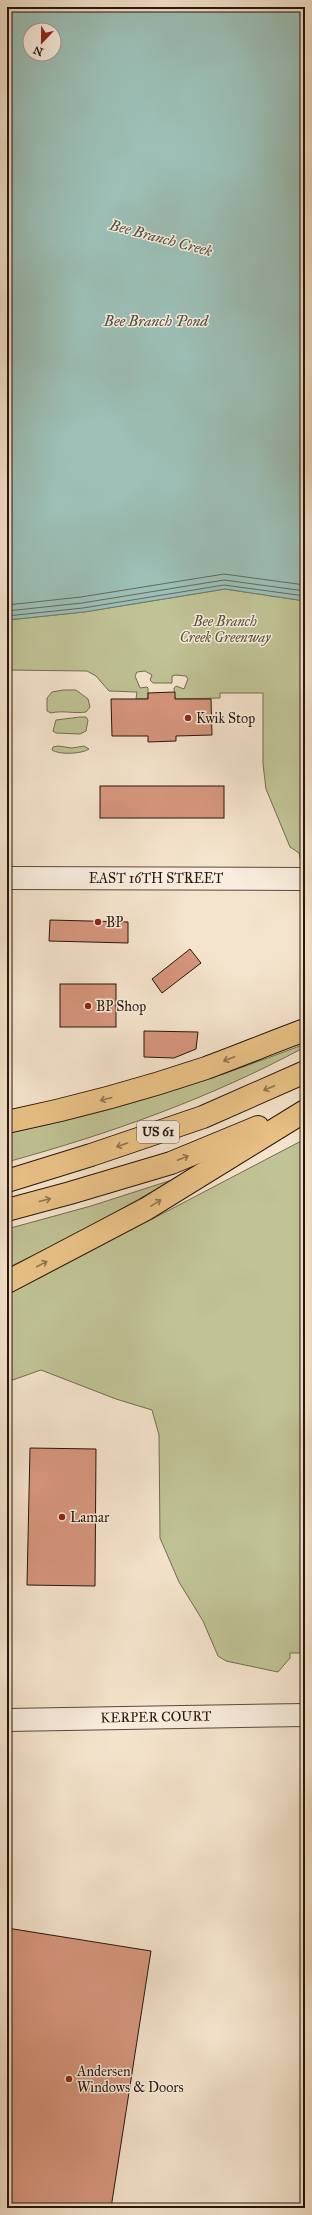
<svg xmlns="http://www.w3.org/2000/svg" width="312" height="2215" font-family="'IM FELL Great Primer',serif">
	<rect width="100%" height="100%" fill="#f5e4cd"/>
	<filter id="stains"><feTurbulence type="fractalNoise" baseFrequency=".005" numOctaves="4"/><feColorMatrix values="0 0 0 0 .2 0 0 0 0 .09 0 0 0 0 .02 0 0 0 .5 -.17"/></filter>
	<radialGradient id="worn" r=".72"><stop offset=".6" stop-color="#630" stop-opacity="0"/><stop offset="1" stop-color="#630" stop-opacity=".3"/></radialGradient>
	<g fill="#c0c395" stroke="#736c50">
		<polygon points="225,589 305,601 305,862 301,862 299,853 290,847 266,789 263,764 263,693 220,693 220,698 175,699 174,688 176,686 184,689 188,679 186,676 176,675 172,676 172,683 153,683 150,680 152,675 145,671 137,672 135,676 140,688 147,687 148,688 148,699 136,699 137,692 109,691 96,676 87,671 7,670 7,620 84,612"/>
		<path d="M63,690H76L88,699L90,707L86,712C74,714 63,710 51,713L47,711V698L52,692Z"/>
		<polygon points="80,717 86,717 88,720 86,731 80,734 56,733 53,731 56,720"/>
		<path d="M58,746L72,748L84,746L89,749C82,754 59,755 52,750L53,747Z"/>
		<path d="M305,1044V1047C208,1099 112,1133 7,1162V1133C109,1114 208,1081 305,1044Z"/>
		<polygon points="305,1139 305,1653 290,1653 290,1658 278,1672 226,1661 218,1656 203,1621 179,1582 160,1538 159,1435 152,1410 116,1399 41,1370 7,1382 7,1295"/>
		<polygon points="175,1179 65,1240 7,1268 7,1229 91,1206"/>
	</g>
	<path fill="#9cbfb6" stroke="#6d7b71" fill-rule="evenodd" d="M7,7H305V601L225,589L84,612L7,620ZM30,30H54V54H30Z"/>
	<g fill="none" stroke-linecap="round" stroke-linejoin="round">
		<g stroke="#616a60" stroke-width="1">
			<polyline points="7,605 81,597 224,574 305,585"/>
			<polyline points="7,611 82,603 224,580 305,591"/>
			<polyline points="7,616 83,608 224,585 305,596"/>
		</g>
	</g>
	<g fill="#d7967d" stroke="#26150a">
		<polygon points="175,692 175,699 211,699 212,735 176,736 176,741 148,742 148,736 112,736 111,699 148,699 148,693"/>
		<rect x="100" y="786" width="124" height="32"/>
		<polygon points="50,920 128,922 128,943 49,941"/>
		<polygon points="190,949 201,963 162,993 152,979"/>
		<rect x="60" y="984" width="56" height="43"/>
		<polygon points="144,1031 198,1032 196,1049 174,1058 144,1057"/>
		<polygon points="30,1448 96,1449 95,1586 27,1585"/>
		<polygon points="7,1928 151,1951 111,2208 7,2208"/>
	</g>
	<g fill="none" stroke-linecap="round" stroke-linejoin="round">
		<g stroke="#5a493b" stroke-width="24">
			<g id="minor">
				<polyline points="7,878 305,879"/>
				<polyline points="7,1720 305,1715"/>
			</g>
		</g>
		<g stroke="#26150a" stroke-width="24">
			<g id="highway">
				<path d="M7,1122C74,1108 141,1090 206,1068C239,1056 272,1042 305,1030"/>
				<polyline points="7,1181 91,1155 203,1117 305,1072"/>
				<polyline points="7,1210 70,1193 171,1163 258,1127"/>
				<polyline points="7,1282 146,1209 305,1111"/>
			</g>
		</g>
		<use href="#minor" stroke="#f8edde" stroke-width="22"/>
		<use href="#highway" stroke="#eac286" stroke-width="22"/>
	</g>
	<defs><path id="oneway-shaft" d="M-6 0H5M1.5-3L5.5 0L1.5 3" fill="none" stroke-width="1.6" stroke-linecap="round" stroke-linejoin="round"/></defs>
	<g stroke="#92744e">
		<use href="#oneway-shaft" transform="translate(229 1059) rotate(159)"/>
		<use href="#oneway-shaft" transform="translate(269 1088) rotate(157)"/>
		<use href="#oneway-shaft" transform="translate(106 1099) rotate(165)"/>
		<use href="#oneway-shaft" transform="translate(122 1145) rotate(161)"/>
		<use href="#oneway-shaft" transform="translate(183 1158) rotate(-22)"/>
		<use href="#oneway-shaft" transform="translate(45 1200) rotate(-14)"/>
		<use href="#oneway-shaft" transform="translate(156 1203) rotate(-32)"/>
		<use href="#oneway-shaft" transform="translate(42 1264) rotate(-28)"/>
	</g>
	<g fill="#8f2418" stroke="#f8edde" stroke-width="1.5">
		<circle cx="188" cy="718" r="4"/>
		<circle cx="98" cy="922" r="4"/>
		<circle cx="88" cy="1006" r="4"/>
		<circle cx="62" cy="1517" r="4"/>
		<circle cx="69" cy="2079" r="4"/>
	</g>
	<g text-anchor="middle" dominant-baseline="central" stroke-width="3" stroke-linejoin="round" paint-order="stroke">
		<rect fill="#f8edde" stroke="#65564a" stroke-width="1" x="137" y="1121" width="42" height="22" rx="3"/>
		<g font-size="13" font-weight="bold" fill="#26150a">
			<text x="158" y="1132">US 61</text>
		</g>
		<g font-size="14" font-style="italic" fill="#5c523b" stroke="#f8edde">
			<text x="225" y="621">Bee Branch<tspan x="225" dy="16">Creek Greenway</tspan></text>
		</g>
		<g font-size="14" fill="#26150a" stroke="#f8edde" text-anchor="start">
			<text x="196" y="718">Kwik Stop</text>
			<text x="106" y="922">BP</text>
			<text x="96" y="1006">BP Shop</text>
			<text x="70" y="1517">Lamar</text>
			<text x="77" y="2071">Andersen<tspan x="77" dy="16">Windows &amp; Doors</tspan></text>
		</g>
		<g font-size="14" fill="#26150a" stroke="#f8edde">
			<text x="156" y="878">EAST 16TH STREET</text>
			<text transform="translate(156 1717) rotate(-1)">KERPER COURT</text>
		</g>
		<g font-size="15" font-style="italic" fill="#4f5046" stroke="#f8edde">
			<text transform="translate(161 238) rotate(15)">Bee Branch Creek</text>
			<text x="156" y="321">Bee Branch Pond</text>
		</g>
	</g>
	<rect width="312" height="2215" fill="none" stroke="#f5e4cd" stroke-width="24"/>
	<rect x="8" y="8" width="296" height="2199" fill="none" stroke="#26150a" stroke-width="2"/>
	<rect x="12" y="12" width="288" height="2191" fill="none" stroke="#26150a"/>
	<g transform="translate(42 42) rotate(202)"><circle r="19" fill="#f8edde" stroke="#a49789"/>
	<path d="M0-3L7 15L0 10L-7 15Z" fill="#8f2418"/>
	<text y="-6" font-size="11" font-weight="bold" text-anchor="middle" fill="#26150a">N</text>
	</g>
	<rect width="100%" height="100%" filter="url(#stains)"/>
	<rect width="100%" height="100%" fill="url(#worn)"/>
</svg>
